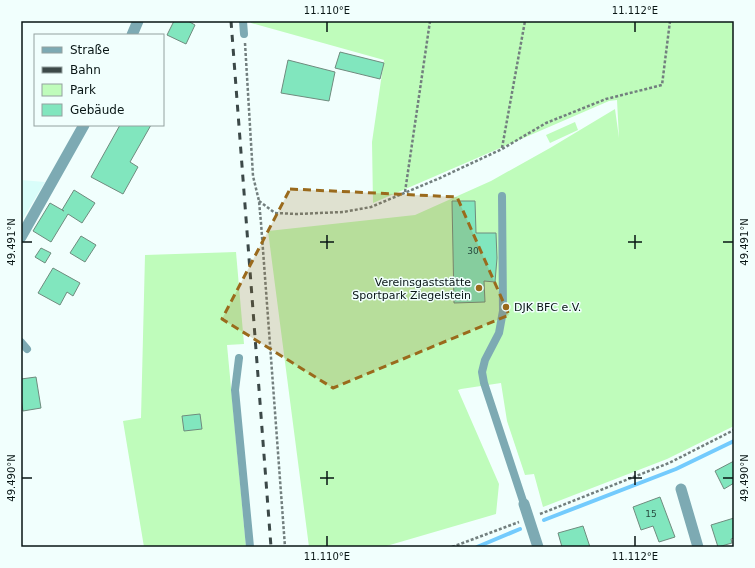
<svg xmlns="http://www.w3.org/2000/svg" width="755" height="568" font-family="'DejaVu Sans',sans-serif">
	<rect width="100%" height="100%" fill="#f1fffd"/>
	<polygon fill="#d9fdfa" points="21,180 45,182 21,222"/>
	<g fill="#bffcbb">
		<polygon points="251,21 734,21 734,426 667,459 543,507 534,474 525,475 507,421 501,383 461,389 458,390 499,484 496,514 383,547 309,547 268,231 415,215 491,181 550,148 615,109 619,138 617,100 609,101 373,203 372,142 384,60 251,23"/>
		<polygon points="575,122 578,130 550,143 546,135"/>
		<polygon points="236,252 244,344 227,345 246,547 144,547 123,421 141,418 145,255"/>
	</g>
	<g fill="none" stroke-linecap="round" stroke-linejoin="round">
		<g stroke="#73cbfd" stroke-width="4">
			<polyline points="544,520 676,469 734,441"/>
			<polyline points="477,547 520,529"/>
		</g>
	</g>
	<g fill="#81e6be" stroke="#6f8b7e">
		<polygon points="174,21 188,21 195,25 186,44 167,35"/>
		<polygon points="340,52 384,63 380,79 335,68"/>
		<polygon points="288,60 335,72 329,101 281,93"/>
		<polygon points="120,125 151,125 130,162 138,167 123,194 91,177"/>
		<polygon points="74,190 95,203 82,223 68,214 51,242 33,231 50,203 64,211 62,210"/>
		<polygon points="452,201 475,201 476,233 496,233 497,258 495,282 484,281 485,302 454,303"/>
		<polygon points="81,236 96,245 85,262 70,253"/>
		<polygon points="41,248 51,253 45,263 35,257"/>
		<polygon points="53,268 80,283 73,296 67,292 60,305 38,293"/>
		<polygon points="36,377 41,408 23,411 21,399 21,379"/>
		<polygon points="200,414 202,429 184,431 182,416"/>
		<polygon points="734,461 734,483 724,489 715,471"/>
		<polygon points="660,497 675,537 659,542 653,526 641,530 633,507"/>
		<polygon points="734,518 734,538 731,539 732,543 718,547 711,525"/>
		<polygon points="583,526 590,547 562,547 558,533"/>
	</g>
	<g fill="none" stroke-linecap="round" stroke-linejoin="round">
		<g stroke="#727f7e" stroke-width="2.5" stroke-dasharray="3 2" stroke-linecap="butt">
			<polyline points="245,43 253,176 259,201 261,223 285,547"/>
			<polyline points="502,148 525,21"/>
			<polyline points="405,192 430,21"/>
			<polyline points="259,201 275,213 297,214 343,212 371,207 440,178 502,149 546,123 606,99 662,85 670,21"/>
			<polyline points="540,514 669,463 734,430"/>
			<polyline points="452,547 519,522"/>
		</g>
		<g stroke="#7daab3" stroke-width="8">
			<polyline points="243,21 244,34"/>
			<polyline points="502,196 503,311 499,333 485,360 482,372 484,383 524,504"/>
			<polyline points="21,342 27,349"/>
			<polyline points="239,358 235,390 250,547"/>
		</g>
		<g stroke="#7daab3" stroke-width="11">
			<polyline points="681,489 698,547"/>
			<polyline points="524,504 538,547"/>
		</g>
		<g stroke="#7daab3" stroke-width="11">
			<polyline points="132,35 138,21"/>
			<polyline points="21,237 84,125"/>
		</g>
		<polyline stroke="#3c4948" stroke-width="3" stroke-dasharray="7 7" stroke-linecap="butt" points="231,21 271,547"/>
	</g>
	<path fill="#9a6a1c" fill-opacity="0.2" stroke="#9a6a1c" stroke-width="3" stroke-dasharray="8 5" stroke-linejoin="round" d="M290,189L457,197L509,315L333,388L222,319Z"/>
	<path fill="none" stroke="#091615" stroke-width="1.5" d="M327,22V32M635,22V32M327,235V249M635,235V249M22,242H32M320,242H334M628,242H642M723,242H733M327,471V485M635,471V485M22,478H32M320,478H334M628,478H642M723,478H733M327,536V546M635,536V546"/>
	<g fill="#9a6a1c" stroke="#f1fffd" stroke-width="1.5">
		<circle cx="479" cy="288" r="4"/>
		<circle cx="506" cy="307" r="4"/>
	</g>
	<g text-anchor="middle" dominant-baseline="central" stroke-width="3" stroke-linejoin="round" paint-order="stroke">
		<g font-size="9" fill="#274a3f">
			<text x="473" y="251">30</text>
			<text x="651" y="514">15</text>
		</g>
		<g font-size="11" fill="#091615" stroke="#f1fffd" text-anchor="end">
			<text x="471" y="282">Vereinsgaststätte<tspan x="471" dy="13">Sportpark Ziegelstein</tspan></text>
			<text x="514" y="307" text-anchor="start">DJK BFC e.V.</text>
		</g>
	</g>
	<rect width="755" height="568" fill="none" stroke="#f1fffd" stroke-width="44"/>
	<rect x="34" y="34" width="130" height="92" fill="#f1fffd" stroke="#94a2a0"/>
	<rect x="42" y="47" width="20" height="6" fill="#7daab3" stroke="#94a2a0"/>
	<text x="70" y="54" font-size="12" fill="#091615">Straße</text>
	<rect x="42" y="67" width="20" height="6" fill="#3c4948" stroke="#94a2a0"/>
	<text x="70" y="74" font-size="12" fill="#091615">Bahn</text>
	<rect x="42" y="84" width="20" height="12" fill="#bffcbb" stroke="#94a2a0"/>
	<text x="70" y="94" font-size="12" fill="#091615">Park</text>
	<rect x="42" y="104" width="20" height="12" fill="#81e6be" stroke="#94a2a0"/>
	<text x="70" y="114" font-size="12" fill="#091615">Gebäude</text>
	<rect x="22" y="22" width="711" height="524" fill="none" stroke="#091615" stroke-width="1.5"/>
	<g font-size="10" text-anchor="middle" fill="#091615">
		<text x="327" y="14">11.110°E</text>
		<text x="635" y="14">11.112°E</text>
		<text transform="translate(11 242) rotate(-90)" y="4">49.491°N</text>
		<text transform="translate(744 242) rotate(-90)" y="4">49.491°N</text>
		<text transform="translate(11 478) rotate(-90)" y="4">49.490°N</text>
		<text transform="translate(744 478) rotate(-90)" y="4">49.490°N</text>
		<text x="327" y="560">11.110°E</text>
		<text x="635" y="560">11.112°E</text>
	</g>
</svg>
